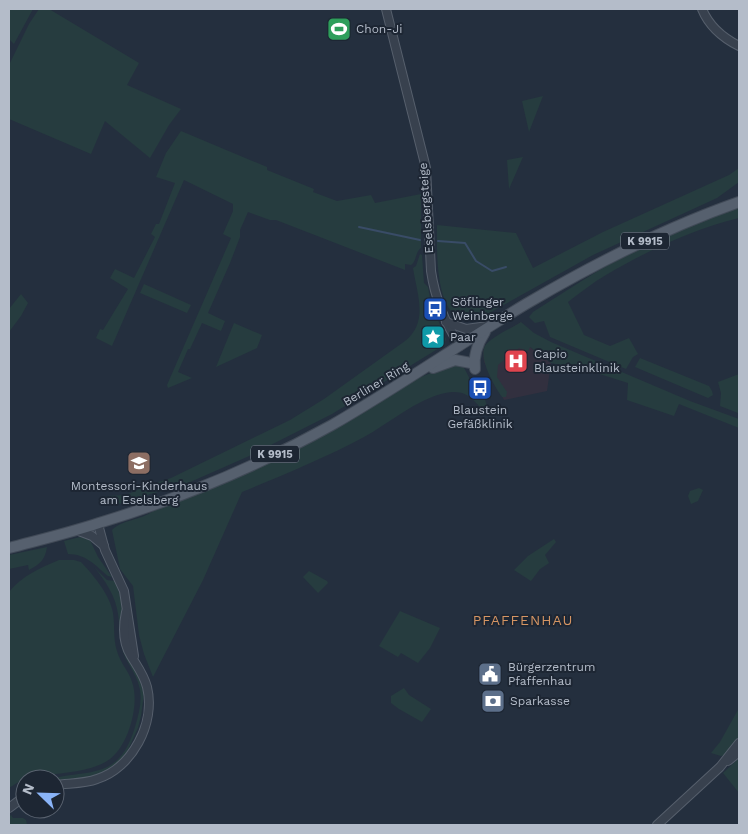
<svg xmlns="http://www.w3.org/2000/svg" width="748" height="834" font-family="'Work Sans',sans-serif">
	<rect width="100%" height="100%" fill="#242f3e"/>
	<polygon fill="#32303f" points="521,322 530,347 551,363 547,391 504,400 484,362 483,351 487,345 492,340"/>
	<g fill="#263c3f">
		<polygon points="9,9 33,9 14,44 9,39"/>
		<polygon points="39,9 49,9 139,63 127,85 181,109 169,125 150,158 105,121 91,154 9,119 9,65 29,24"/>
		<polygon points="543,96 529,132 522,101"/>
		<path d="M181,131L267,167V170L314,189L313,192L337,201L371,195L375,203L421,194V248C415,252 417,261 411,265L405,264V270L276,220H270L248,212L240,230V237L230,263L208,313L225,321L221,331L202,323L190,349H188L178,372L192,378L168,388L167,385L231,238L223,234L233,211V204L184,180L112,346L96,338L100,329L103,330L128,289L110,278L115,269L134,278L155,237L151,234L156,224H159L175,183L156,177L166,153Z"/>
		<polygon points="523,157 509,189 507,160"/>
		<path d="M739,168V182L717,198L593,255L484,316C478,318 471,321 465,320C434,314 437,248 437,225L516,233L533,268L603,232L729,175Z"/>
		<path d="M739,207V218C693,229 647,251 606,275C592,283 580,293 568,302L584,335L610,346L629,338L638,354L633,357L626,369L550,337L544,321L535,323L529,317L533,312C555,298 576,284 598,271C643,244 691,225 739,207Z"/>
		<path d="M420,254L422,255L424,283L428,287L431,303L446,339L444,345L332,414L247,457L179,487L150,494L127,503L116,504L106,499V496L126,495L146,486L171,478L290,420L324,399L405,341C429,322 417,294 413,268L416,266Z"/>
		<polygon points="144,284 191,305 187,313 140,293"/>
		<polygon points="21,294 28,303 21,316 9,332 9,309"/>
		<path d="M521,322L534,333L551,342L690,401L739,419V428L679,404L674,416L627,400L628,383L590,371L551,363L530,347L528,351L519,348L498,365L497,377L507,392L506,397H502C495,387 478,358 485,346C491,337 512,328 521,322Z"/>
		<polygon points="234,323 262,335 257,348 216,367"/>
		<polygon points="640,358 709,386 712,391 713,395 708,398 635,367"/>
		<path d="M454,363L463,366C466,371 468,376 471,381C478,393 490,398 486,413C475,403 470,391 452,392C423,394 390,423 364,437C325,458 283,475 242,492L203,580L153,677L144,654L139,635L133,586L120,569L112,530C123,519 140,521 153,511L246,472L419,378Z"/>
		<polygon points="739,374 739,413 738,413 720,406 721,393 718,382"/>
		<polygon points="699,488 703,490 698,501 691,504 688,496 690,491"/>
		<path d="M80,537L90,540L98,557L112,577L108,576C95,565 86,554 68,554L64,541Z"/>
		<polygon points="554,539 556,542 545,555 549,563 540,569 531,581 514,570 528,556"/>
		<path d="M47,547C45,560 40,564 29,570L28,565L9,569V555Z"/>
		<path d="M59,560H74L81,562C94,576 110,595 113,613C115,626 113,639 117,651C120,663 129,671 132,682C140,703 129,745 110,759C88,775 51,772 25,779C21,780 14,785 9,788V592C23,575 40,568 59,560Z"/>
		<path d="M94,567L107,580L115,581L121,598L123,618L144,694L141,716L138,728L127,752L119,762L112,768L94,776L55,781V779H49C92,769 119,780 135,727C139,713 143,699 139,686C136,672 125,662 122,648C119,637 120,625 118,614C116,597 105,580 94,567Z"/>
		<polygon points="309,571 327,581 328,583 318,593 303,577"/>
		<polygon points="400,611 440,628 430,648 418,663 401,653 398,657 379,646"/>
		<polygon points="404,688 409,695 431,709 422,722 399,709 391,703 391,696"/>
		<polygon points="739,708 739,737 725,755 721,756 711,753 720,742"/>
		<polygon points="738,759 739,761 739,793 723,773"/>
		<polygon points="11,815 13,818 23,818 26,820 27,825 9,825 9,817"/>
	</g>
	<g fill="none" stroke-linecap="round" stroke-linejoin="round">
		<g stroke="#394c67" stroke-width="2">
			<polyline points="359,227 420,240"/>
			<polyline points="438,241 465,243 476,261 492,271 506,267"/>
		</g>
		<g stroke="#565f6c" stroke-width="10">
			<g id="tertiary">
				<path d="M386,9L426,168L431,271C435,298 445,323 460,346"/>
				<path d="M702,9C709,26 723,38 739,46"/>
				<polyline points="446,322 466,329 488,326"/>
				<polyline points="98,524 105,550 124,591 134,656"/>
				<polyline points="76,530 92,536 104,546"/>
				<polyline points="728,761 739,752"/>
				<path d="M55,785C69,783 84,784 97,779C132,768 156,723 147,687C144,675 137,666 131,656C123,643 123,626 126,612"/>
				<polyline points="9,808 25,796"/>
				<polyline points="657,825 720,767 739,743"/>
			</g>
		</g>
		<g stroke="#414a57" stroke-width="12">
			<g id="primary">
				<polyline points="433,368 455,360 471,363"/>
				<path d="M475,369C473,355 478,343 485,332"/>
				<path d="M9,548C39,540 69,533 99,523C178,499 260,465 332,425C398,387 461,343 526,304C594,264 665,228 739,202"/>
			</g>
		</g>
		<use href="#tertiary" stroke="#38414e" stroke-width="8"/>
		<use href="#primary" stroke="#56606e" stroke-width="10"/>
	</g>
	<defs>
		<g id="stadium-square" transform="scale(1.25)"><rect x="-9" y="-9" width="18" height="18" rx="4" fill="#2e9e5b" stroke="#1d2633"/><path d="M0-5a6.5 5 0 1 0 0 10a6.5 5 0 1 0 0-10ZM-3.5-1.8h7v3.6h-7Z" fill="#fff"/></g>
		<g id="bus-square" transform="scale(1.25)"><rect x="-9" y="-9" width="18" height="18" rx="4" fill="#1a4fb4" stroke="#1d2633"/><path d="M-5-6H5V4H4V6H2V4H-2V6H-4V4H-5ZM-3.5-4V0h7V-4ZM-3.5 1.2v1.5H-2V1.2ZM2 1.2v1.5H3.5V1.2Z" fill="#fff"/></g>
		<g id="sight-square" transform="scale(1.25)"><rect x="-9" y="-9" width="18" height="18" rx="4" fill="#0f9aa8" stroke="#1d2633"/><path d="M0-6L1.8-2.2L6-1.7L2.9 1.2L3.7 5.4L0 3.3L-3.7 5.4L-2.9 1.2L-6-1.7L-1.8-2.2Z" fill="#fff"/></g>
		<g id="hospital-square" transform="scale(1.25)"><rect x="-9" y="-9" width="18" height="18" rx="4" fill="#e0444e" stroke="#1d2633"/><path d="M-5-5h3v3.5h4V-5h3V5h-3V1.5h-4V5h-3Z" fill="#fff"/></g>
		<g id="school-square" transform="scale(1.25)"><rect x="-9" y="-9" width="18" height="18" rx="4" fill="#8d6e63" stroke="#1d2633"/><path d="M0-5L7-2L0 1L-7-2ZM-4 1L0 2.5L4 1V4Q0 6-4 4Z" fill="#fff"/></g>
		<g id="civic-square" transform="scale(1.25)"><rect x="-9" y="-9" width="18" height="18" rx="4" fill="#5c6f8a" stroke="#1d2633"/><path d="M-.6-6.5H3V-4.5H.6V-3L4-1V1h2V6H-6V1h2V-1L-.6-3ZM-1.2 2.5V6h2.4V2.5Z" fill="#fff"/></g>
		<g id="bank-square" transform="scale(1.25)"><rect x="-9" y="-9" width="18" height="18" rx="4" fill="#5c6f8a" stroke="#1d2633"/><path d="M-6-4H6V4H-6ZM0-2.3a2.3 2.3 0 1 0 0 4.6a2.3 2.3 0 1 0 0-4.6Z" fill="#fff"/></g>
	</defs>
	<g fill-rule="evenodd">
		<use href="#stadium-square" x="339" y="29"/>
		<use href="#bus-square" x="435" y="309"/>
		<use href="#sight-square" x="433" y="337"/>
		<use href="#hospital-square" x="516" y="361"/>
		<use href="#bus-square" x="480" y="388"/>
		<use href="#school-square" x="139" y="463"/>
		<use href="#civic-square" x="490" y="674"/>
		<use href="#bank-square" x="493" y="701"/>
	</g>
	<g text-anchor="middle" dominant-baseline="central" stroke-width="4" stroke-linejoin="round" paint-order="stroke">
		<g fill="#1d2633" stroke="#878f9c" stroke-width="1">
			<rect x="621" y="232.5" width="48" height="17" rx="4"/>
			<rect x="251" y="445.5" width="48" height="17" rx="4"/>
		</g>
		<g font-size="11" font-weight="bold" fill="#b4bcc9">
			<text x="645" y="241">K 9915</text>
			<text x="275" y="454">K 9915</text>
		</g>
		<g font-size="12" fill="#b4bcc9" stroke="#1d2633" text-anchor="start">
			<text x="356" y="29">Chon-Ji</text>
			<text x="452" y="302">Söflinger<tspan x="452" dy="14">Weinberge</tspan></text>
			<text x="450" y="337">Paar</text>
			<text x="534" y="354">Capio<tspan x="534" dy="14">Blausteinklinik</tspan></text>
			<text x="480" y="410" text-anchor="middle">Blaustein<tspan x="480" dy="14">Gefäßklinik</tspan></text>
			<text x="139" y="486" text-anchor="middle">Montessori-Kinderhaus<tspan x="139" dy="14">am Eselsberg</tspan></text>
			<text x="508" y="667">Bürgerzentrum<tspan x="508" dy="14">Pfaffenhau</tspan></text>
			<text x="510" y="701">Sparkasse</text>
		</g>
		<g font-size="12" fill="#b4bcc9" stroke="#1d2633">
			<text transform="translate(426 208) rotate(-94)">Eselsbergsteige</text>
			<text transform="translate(376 384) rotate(-31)">Berliner Ring</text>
		</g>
		<g font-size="14" letter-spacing="1" fill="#d59563" stroke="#1d2633">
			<text x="523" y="620">PFAFFENHAU</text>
		</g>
	</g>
	<rect width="748" height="834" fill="none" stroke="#b4bcc9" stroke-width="20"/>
	<g transform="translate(40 794) rotate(293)"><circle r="24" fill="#1d2633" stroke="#59626f"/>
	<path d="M0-4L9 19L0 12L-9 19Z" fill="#8ab4f8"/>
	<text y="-8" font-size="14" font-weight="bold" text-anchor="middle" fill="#b4bcc9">N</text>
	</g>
</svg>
